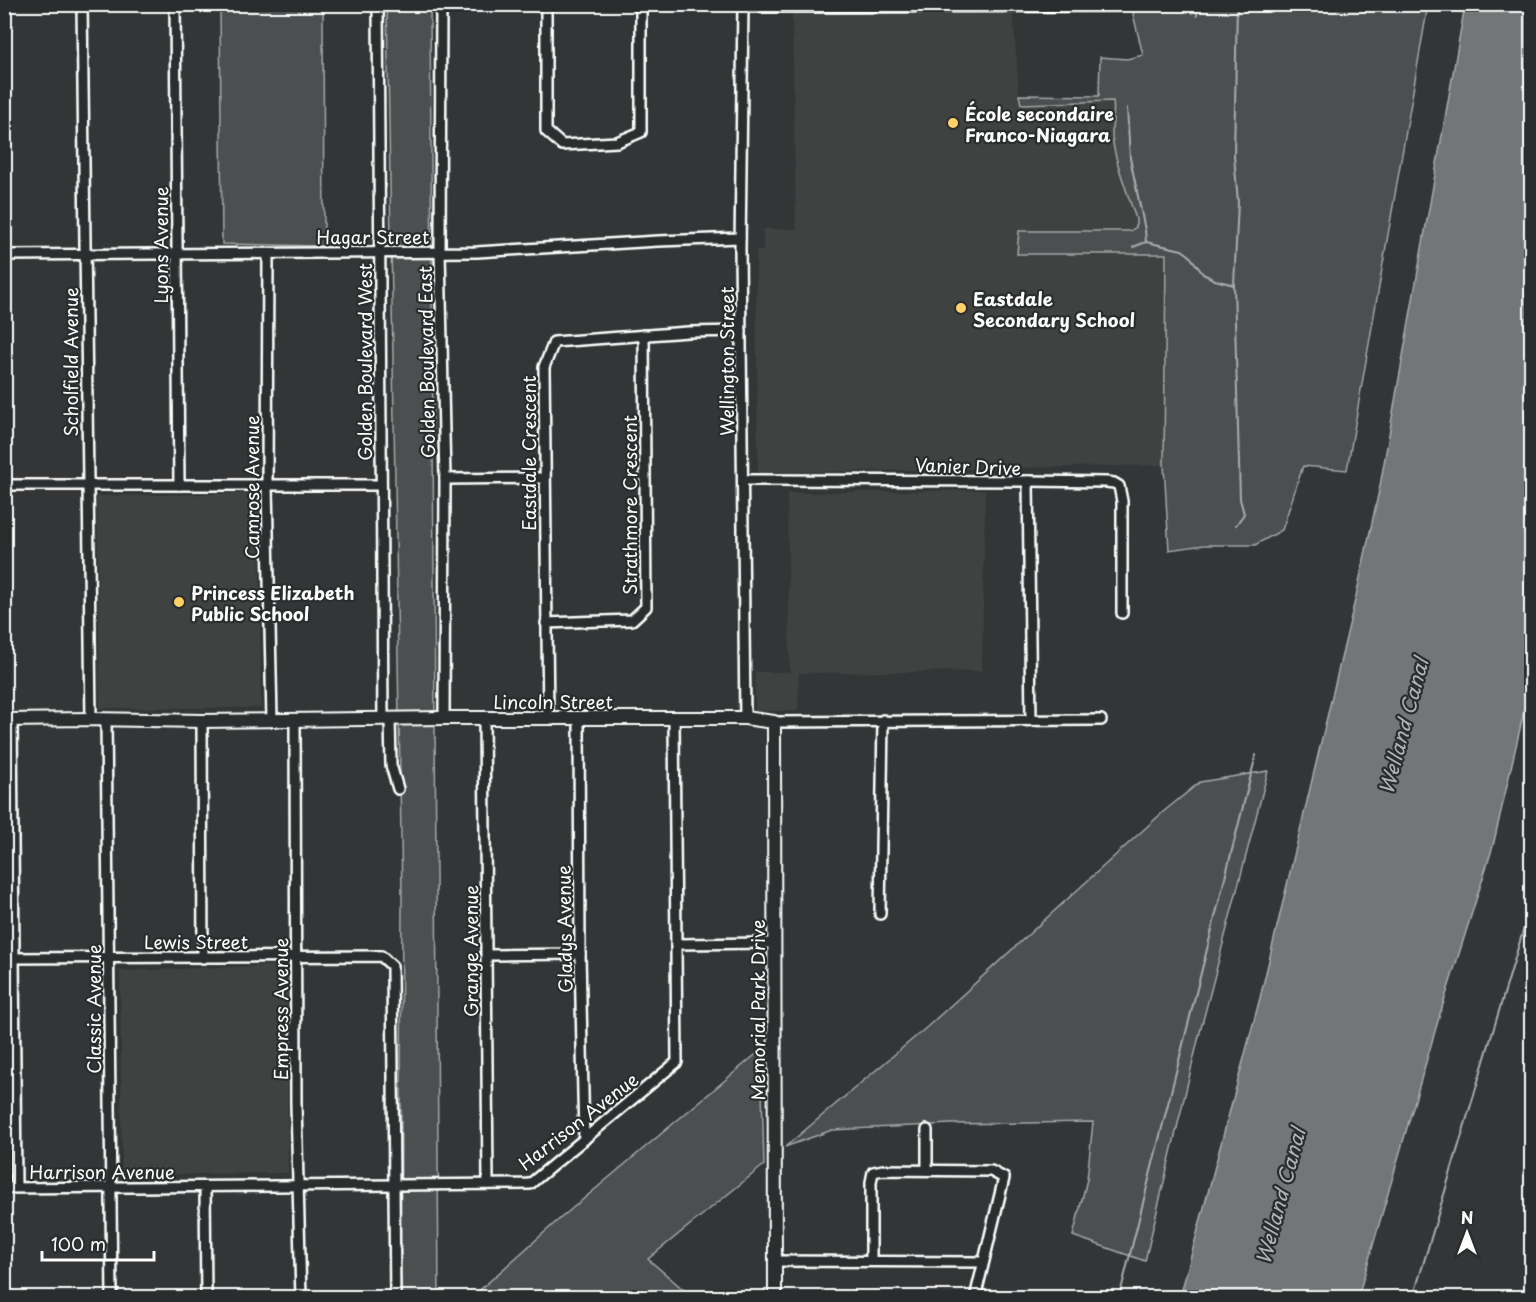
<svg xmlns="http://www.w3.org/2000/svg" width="1536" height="1302" font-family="'Playpen Sans',sans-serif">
	<rect width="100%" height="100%" fill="#333536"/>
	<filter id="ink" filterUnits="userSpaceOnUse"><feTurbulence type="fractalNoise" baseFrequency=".0167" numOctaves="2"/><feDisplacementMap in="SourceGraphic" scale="12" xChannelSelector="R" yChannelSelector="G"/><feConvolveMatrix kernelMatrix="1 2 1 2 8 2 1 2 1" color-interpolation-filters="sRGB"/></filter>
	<g filter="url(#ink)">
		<g fill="#404243">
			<polygon points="1013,11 1019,95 1021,103 1113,100 1115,113 1112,133 1114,148 1136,219 1136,227 1130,231 1019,231 1018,254 1166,254 1164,465 758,473 756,251 763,251 763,229 796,229 792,12"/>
			<polygon points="985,490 982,671 799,673 798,711 755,711 755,672 790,672 787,493"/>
			<polygon points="259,493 261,708 100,708 97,496"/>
			<polygon points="287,965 288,1173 122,1175 120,971"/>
		</g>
		<g fill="#4c4f50" stroke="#a6a7a8" stroke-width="1.5">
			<polygon points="220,5 323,5 324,246 222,244"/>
			<polygon points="387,5 430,5 439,1298 400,1297 402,897"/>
			<path d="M1137,5H1428L1347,470L1303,466L1282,530L1255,545H1204L1169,550L1164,465L1166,254H1017L1019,231H1130L1136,227V219C1129,197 1112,154 1112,133C1112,121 1115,113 1113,101L1021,104L1019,95L1099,96L1100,57L1127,59L1143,55L1133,14Z"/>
			<polygon points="1268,771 1200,1032 1145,1261 1073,1236 1087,1179 1093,1122 951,1124 832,1130 785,1147 927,1027 1163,812 1200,782"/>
			<polygon points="761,1050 764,1165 648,1259 692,1297 472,1297 556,1222"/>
		</g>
		<polygon fill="#737576" stroke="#abacad" stroke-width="1.5" points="1465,5 1531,5 1531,681 1493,846 1440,1014 1358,1297 1180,1297 1260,998 1356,596 1380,486"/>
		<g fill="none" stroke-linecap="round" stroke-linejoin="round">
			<g stroke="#abacad" stroke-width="2">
				<polyline points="1179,4 1192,13"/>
				<polyline points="1197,16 1197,4"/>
				<polyline points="1127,108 1130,158 1145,230 1146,242"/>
				<polyline points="1133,247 1146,242 1182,250 1189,255 1203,274 1215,280 1234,285"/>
				<polyline points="1236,525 1244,514 1240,499 1234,285 1238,202 1234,156 1237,4"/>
				<polyline points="1119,1298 1256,755"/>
				<polyline points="1413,1298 1532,901"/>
			</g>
			<g stroke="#fff" stroke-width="14">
				<g id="minor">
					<polyline points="82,4 91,719"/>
					<polyline points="175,4 179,485"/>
					<polyline points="378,4 383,719"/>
					<polyline points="441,4 440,252 445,479 444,718"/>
					<polyline points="546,4 546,131 562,145 617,142 641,132 641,4"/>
					<polyline points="743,4 740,249 745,718"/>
					<polyline points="743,7 1119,6"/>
					<polyline points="268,254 267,485 272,720"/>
					<polyline points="4,255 477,252 658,241 740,238"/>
					<polyline points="445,479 545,478"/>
					<polyline points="743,480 1028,481 1031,720"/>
					<polyline points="1028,481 1106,482 1114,483 1119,486 1122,501 1122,613"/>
					<polyline points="4,485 381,485"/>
					<polyline points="546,623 632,620 646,607 644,335"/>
					<polyline points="484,718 488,1184"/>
					<polyline points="548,718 544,367 554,342 688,332 741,331"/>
					<polyline points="390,719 391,765 398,789"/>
					<polyline points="579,719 580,954 584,1140"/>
					<polyline points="12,720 16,1187"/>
					<polyline points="106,720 112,1298"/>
					<polyline points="295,720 296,1104 301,1298"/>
					<polyline points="202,721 203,958"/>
					<polyline points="774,722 1101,720"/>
					<polyline points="880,914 883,720"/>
					<polyline points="677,944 774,943"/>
					<polyline points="487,955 580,954"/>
					<polyline points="4,958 381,956 392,966 395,1298"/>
					<polyline points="927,1170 927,1130"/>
					<polyline points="205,1187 206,1298"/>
					<polyline points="4,1188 530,1184 677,1062 674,719"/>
					<polyline points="774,1261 983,1262"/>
					<polyline points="871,1261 871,1182 873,1172 883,1170 991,1171 1004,1178 975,1298"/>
				</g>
			</g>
			<g stroke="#fff" stroke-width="16">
				<polyline id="major" points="4,720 91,719 202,721 444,718 745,718 774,722 775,1298"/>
			</g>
			<use href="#minor" stroke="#2a2d2e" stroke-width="9"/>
			<use href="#major" stroke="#2a2d2e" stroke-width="12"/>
		</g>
	</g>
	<g fill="#ffd166" stroke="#2a2d2e" stroke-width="2">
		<circle cx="953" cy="123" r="6"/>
		<circle cx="961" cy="308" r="6"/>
		<circle cx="179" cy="602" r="6"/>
	</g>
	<g text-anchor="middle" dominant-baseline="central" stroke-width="4.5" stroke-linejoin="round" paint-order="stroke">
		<g font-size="18" font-weight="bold" fill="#fff" stroke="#2a2d2e" text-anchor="start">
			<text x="965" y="113">École secondaire<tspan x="965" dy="21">Franco-Niagara</tspan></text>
			<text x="973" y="298">Eastdale<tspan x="973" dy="21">Secondary School</tspan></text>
			<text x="191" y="592">Princess Elizabeth<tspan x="191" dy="21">Public School</tspan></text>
		</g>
		<g font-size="18" fill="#fff" stroke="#2a2d2e">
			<text x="373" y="236">Hagar Street</text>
			<text transform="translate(160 245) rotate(-90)">Lyons Avenue</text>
			<text transform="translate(726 361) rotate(-90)">Wellington Street</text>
			<text transform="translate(70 362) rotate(-90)">Scholfield Avenue</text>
			<text transform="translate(364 362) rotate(-90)">Golden Boulevard West</text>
			<text transform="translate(426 362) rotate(-91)">Golden Boulevard East</text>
			<text transform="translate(528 453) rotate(-90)">Eastdale Crescent</text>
			<text transform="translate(968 466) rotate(2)">Vanier Drive</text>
			<text transform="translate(251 487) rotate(-90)">Camrose Avenue</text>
			<text transform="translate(629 505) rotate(-90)">Strathmore Crescent</text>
			<text x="553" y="701">Lincoln Street</text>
			<text transform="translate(564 929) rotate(-91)">Gladys Avenue</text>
			<text x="196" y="941">Lewis Street</text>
			<text transform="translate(470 951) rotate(-90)">Grange Avenue</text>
			<text transform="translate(93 1009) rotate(-90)">Classic Avenue</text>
			<text transform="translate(280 1009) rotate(-90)">Empress Avenue</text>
			<text transform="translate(757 1010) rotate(-90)">Memorial Park Drive</text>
			<text transform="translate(578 1121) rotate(-38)">Harrison Avenue</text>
			<text x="102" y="1171">Harrison Avenue</text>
		</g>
		<g font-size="20" font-style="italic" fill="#b2b3b4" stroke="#2a2d2e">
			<text transform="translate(1403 726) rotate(-75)">Welland Canal</text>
			<text transform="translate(1280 1196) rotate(-75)">Welland Canal</text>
		</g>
	</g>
	<rect width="1536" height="1302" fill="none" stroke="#2a2d2e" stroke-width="24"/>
	<rect x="12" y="12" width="1512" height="1278" fill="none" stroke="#fff" stroke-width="2" filter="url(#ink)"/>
	<g transform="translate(1467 1233)" stroke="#2a2d2e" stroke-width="4.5" paint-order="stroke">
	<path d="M0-4.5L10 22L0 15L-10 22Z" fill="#ffffff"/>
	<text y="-9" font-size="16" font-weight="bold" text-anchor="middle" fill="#ffffff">N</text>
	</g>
	<path d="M42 1251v9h112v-9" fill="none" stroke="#ffffff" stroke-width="3"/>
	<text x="51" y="1251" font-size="18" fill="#ffffff" stroke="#2a2d2e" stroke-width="4.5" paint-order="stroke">100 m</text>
</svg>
